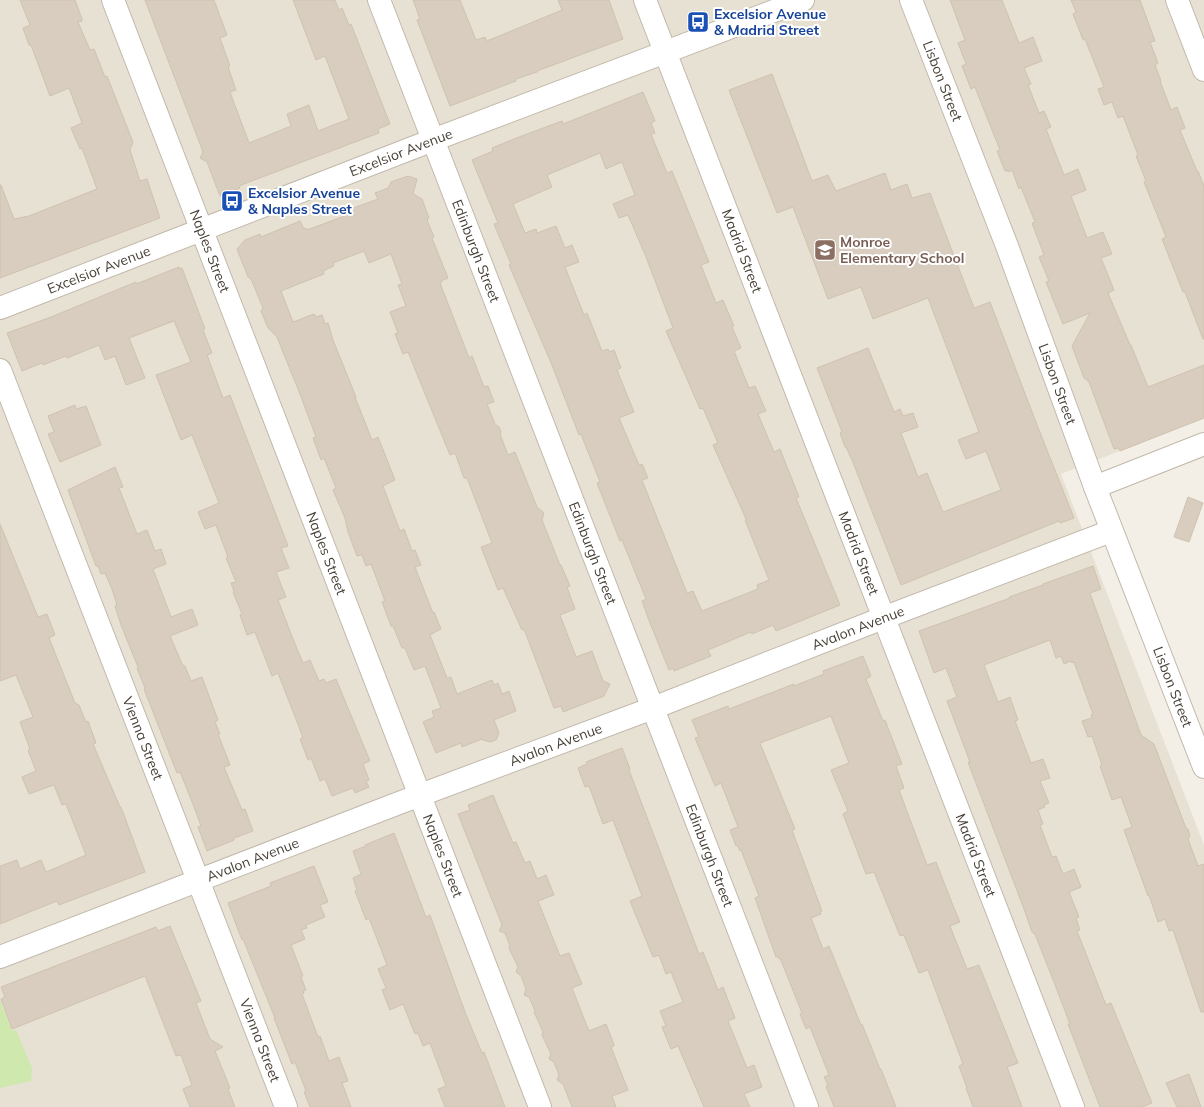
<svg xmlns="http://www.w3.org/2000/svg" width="1204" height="1107" font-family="Mulish,sans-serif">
	<rect width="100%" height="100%" fill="#f3efe6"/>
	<polygon fill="#e7e1d4" points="0,0 1204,0 1204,418 1061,474 1204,845 1204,1107 0,1107"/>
	<polygon fill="#cfe8ae" points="0,1000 12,1031 16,1030 32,1068 31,1081 0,1088"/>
	<g fill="#d8cdbe" stroke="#d0c2ae" fill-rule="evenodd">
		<polygon points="20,0 75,0 82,19 82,21 78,22 90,50 94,49 105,77 107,76 131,137 133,142 130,150 140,181 147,179 160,218 0,278 0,185 1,185 14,219 29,216 97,189 82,148 80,149 71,128 82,123 69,88 50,96 31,45 29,45 23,28 30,25"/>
		<polygon points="145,0 214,0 227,35 220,38 230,66 228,67 236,90 230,92 249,143 291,126 287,114 309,105 318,131 349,119 325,56 316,60 293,0 335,0 339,10 342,8 349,25 351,24 390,124 378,129 379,133 249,182 239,186 240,188 220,196 207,162 200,158 203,152"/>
		<polygon points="413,0 460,0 476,40 485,37 487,41 562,10 558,0 609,0 623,39 537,71 537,72 516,79 516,81 450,106 417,20 420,19"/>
		<polygon points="950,0 1002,0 1019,43 1033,37 1042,61 1024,68 1031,84 1028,85 1039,113 1044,111 1051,127 1046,129 1064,175 1078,169 1086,190 1071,196 1087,238 1103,232 1112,254 1101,258 1114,290 1108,293 1130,345 1131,345 1148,387 1204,365 1204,418 1120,451 1118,448 1114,449 1089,382 1084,378 1072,346 1090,313 1063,324 1046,282 1049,281 1039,257 1044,255 1032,223 1035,222 1021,187 1019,189 1012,170 1008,172 1007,170 1005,171 997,151 1000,150 980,100 975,87 971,89 962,66 966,64 958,43 965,40"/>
		<polygon points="1071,0 1140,0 1155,41 1150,42 1158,63 1155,65 1161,81 1160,81 1171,110 1177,107 1185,128 1180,130 1197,171 1198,171 1204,186 1204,339 1203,339 1185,292 1183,292 1162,239 1166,237 1144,182 1146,181 1136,156 1138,155 1123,116 1118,118 1112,102 1104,105 1098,89 1104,87 1085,39 1083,40 1073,14 1076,12"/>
		<polygon points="772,74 812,181 828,175 836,191 885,173 891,190 907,184 912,198 930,193 974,308 990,302 1039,430 1074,518 1060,523 1059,521 901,585 852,460 846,447 845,447 840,433 842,432 817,368 868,348 894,412 900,409 903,416 913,413 918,427 901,433 918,477 927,473 943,512 1001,490 986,451 966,459 958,440 979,432 928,298 873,319 861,287 828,299 793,207 777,213 729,90"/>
		<path d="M643,92L655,121L651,123L655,133L651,134L667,173L672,171L709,262L701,265L716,303L723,300L734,326L732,327L741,348L734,351L749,388L755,386L766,411L758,414L774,452L780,449L799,497L796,498L840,605L776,631L773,625L752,634L751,632L708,650L711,656L674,671L673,668L669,670L650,623L642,601L646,599L622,540L620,541L597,483L600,482L581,434L579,435L552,365L509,265L511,264L494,224L498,223L472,160L493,151L492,148L519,137L562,121L563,124ZM600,153L606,169L622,162L635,195L613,204L619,218L628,215L646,257L673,328L666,331L700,409L703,408L718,443L713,445L746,519L745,520L769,580L757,585L758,589L702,611L693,591L687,593L642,480L648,478L642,464L639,465L619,418L634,412L617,370L621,368L614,350L609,352L608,349L602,351L587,313L584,315L565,267L579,262L572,245L565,248L556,226L537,233L536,229L525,233L513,204L552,187L547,175Z"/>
		<polygon points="408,176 417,179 413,194 422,199 429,218 427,220 434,237 432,238 448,278 441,281 441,283 440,283 469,358 472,356 484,387 488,386 494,402 487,404 495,424 499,427 501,432 500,434 508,455 515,452 537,507 544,513 542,520 560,565 561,565 570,586 567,587 575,609 560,615 576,657 592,651 603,681 610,684 604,696 563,712 561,706 554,708 524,629 522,630 503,588 498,590 481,547 492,543 467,478 464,478 455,453 450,455 408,352 403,354 395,334 398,333 390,312 406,306 398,285 402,284 391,254 369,263 364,251 333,263 334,266 323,271 324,274 281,291 293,322 314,314 316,317 322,315 325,324 328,323 333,340 356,397 355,397 372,440 378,437 395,480 383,486 400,531 404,529 412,551 415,550 421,565 415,567 433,613 434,612 441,629 430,635 447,678 451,677 457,694 492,680 494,685 498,683 502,694 509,691 516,711 494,720 499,733 496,740 490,742 483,740 482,739 462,747 461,743 436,753 423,722 434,717 432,711 441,708 425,666 414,670 405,648 402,648 393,626 391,626 382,602 385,601 371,564 366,566 362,555 357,556 348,532 345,518 333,490 336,488 324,458 321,460 313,438 316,437 300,394 277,337 268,328 261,311 263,308 251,279 248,277 237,249 245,240 260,234 261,237 300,221 304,229 306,228 307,230 350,214 348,210 378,199 375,193 388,188 391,182"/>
		<polygon points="179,267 179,269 182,268 205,329 203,330 212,353 207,355 223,398 230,395 288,546 281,548 289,568 276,572 286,597 278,600 293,639 303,663 310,660 319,681 324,679 326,683 336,679 370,761 363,764 369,780 366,781 369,787 355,793 353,788 332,796 325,779 320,781 311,758 308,760 300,739 303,738 299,727 278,673 272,676 255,632 247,635 240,615 242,614 233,592 234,591 231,583 236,582 226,558 228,557 216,525 205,529 198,512 219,503 192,435 181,440 156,375 191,362 174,321 129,338 145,378 126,385 115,356 105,360 99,345 67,358 66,356 43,365 42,363 22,371 7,333 51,317 136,282 136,284"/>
		<polygon points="75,405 76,409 86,406 101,445 60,462 48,434 54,432 48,416"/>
		<polygon points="115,467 123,487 119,488 137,534 147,530 155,551 161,549 166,564 153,569 171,617 192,609 198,625 170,636 183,666 185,666 191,681 202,677 218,720 215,722 220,734 218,734 230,765 224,767 242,810 245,809 253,831 234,838 234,840 207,851 198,827 201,826 193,804 180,772 177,773 144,689 145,688 137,668 138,667 121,625 115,606 117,605 112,589 105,573 101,574 98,566 96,566 68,490"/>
		<polygon points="1188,497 1203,503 1189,542 1174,537"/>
		<polygon points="0,524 38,617 47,614 55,635 49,638 75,703 79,705 86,722 88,721 96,743 93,744 120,807 121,807 145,872 59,905 57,901 0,924 0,866 17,860 20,869 41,860 46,872 86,855 66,804 62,805 54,785 29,794 22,777 36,771 28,750 30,749 20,722 33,717 16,675 0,681"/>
		<polygon points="1093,566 1101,589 1090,593 1141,735 1154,744 1186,828 1188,829 1190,836 1188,839 1198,866 1204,864 1204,1012 1201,1012 1173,930 1169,931 1165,919 1158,922 1149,895 1148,896 1124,830 1132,827 1121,797 1112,800 1100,766 1102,765 1092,736 1088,737 1082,721 1092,718 1091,715 1093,714 1074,662 1072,663 1071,661 1064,664 1061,656 1056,658 1050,640 984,665 998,702 1010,697 1018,720 1015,721 1031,763 1043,759 1050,778 1040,781 1049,803 1044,805 1045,807 1038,810 1043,824 1040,825 1052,857 1056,856 1063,874 1074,869 1081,887 1069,892 1079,917 1076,918 1080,930 1077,931 1106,1005 1111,1003 1152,1103 1142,1107 1100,1107 1068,1024 1070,1024 1052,977 1035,934 1032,932 1024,909 968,762 970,762 947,701 957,697 946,668 934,673 919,631 1010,598 1009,597 1043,585 1043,584"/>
		<polygon points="863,656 871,676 866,679 883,721 885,720 902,764 896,766 904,788 899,790 927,865 936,862 954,908 960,922 950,926 967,969 979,965 1018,1063 1007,1067 1022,1107 973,1107 966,1088 967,1088 959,1066 963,1064 928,970 919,973 904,935 900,936 874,872 866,874 843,814 848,811 831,770 849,763 831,716 760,743 795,829 792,830 822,911 820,912 821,914 811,918 823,949 829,946 861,1025 862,1024 880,1069 881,1069 896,1107 834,1107 826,1086 828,1085 824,1077 829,1075 810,1027 806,1029 800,1014 802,1013 780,958 779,959 778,956 776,957 755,898 759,896 741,850 740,851 737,845 736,846 730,830 738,827 721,783 715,786 695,738 699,737 692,720 728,706 729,709 794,684 794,686 824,674 823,671"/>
		<polygon points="622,748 630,769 629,770 699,954 703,952 718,990 723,987 735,1018 728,1021 747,1068 754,1065 762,1087 744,1094 750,1107 704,1107 678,1046 671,1049 662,1027 666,1026 660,1011 683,1002 671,972 666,974 659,955 653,957 630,901 642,896 613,820 603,824 589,786 585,787 578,768 587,764 586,762"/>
		<polygon points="493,795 513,843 516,842 525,863 530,861 537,879 546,875 554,895 538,901 560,956 569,953 582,984 572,988 589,1031 606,1024 613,1042 614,1046 611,1047 628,1090 612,1096 616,1107 572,1107 563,1084 557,1080 559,1075 554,1062 549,1059 551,1054 542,1035 543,1032 534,1012 535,1011 529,997 524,995 526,989 521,976 516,972 518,967 509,948 510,946 505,933 499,931 502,925 458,814 470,810 468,805"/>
		<polygon points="394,833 426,917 430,915 465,1012 482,1053 484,1052 505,1107 445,1107 438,1089 446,1086 430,1043 423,1046 418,1033 415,1034 403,1004 390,1010 382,990 386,988 378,969 387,965 369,918 366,920 355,891 357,890 353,878 361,874 353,851 366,846 365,845"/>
		<polygon points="314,866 328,902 320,905 325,917 306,925 307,928 301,930 305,939 291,945 303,976 301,977 306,990 303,991 304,993 302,994 318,1037 320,1036 329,1061 339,1057 348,1081 342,1083 351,1107 310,1107 304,1092 306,1091 295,1062 292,1064 274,1018 275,1018 243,939 242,940 228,903 271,886 270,883"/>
		<polygon points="170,926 201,1001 196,1003 210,1039 223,1047 215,1051 230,1088 228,1089 235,1107 190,1107 183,1089 192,1085 181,1055 176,1056 145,976 12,1029 1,999 5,997 1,987 156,927 158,931"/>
		<polygon points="1189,1074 1201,1107 1177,1107 1166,1083"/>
	</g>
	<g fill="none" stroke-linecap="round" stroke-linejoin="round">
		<g stroke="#c2b9ab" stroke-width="24">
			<g id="minor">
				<path id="s1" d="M113,0L540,1107"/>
				<path id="s2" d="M379,0L807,1107"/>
				<path id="s3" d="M645,0L1073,1107"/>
				<path id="s4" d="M911,0L1007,246L1095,487L1204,767"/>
				<polyline points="1177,0 1204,70"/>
				<path id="s5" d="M0,308L433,140L803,0"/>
				<path id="s6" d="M0,370L286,1107"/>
				<polyline points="1095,487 1204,444"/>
				<path id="s7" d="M0,957L399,803L653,708L883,618L1111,531"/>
			</g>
		</g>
		<use href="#minor" stroke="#fff" stroke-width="22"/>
	</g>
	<defs>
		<g id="bus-square" transform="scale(1.15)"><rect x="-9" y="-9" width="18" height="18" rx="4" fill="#1a4fb4" stroke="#fff"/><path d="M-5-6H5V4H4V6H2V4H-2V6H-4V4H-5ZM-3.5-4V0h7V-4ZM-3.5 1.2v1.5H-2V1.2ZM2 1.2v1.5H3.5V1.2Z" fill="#fff"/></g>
		<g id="school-square" transform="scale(1.15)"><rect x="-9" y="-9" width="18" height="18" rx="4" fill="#8d6e63" stroke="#fff"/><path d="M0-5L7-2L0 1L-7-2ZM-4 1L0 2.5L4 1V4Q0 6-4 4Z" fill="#fff"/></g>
	</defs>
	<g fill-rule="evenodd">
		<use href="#bus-square" x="698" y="22"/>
		<use href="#bus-square" x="232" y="201"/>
		<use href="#school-square" x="825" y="250"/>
	</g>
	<g text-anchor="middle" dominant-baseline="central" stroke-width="4" stroke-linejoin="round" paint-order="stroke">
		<g font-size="14" font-weight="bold" fill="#164399" stroke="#fff" text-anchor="start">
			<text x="714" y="14">Excelsior Avenue<tspan x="714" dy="16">&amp; Madrid Street</tspan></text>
			<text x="248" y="193">Excelsior Avenue<tspan x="248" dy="16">&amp; Naples Street</tspan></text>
		</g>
		<g font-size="14" fill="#463f35" stroke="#fff">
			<text stroke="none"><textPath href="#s4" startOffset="87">Lisbon Street</textPath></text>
			<text stroke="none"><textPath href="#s5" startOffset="430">Excelsior Avenue</textPath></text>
			<text stroke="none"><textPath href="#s1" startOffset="269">Naples Street</textPath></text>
			<text stroke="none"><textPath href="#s2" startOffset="269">Edinburgh Street</textPath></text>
			<text stroke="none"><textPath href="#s3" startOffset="269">Madrid Street</textPath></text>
			<text stroke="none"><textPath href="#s5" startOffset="106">Excelsior Avenue</textPath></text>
			<text stroke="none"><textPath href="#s4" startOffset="411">Lisbon Street</textPath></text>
			<text stroke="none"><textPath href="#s1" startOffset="593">Naples Street</textPath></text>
			<text stroke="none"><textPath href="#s2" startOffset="593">Edinburgh Street</textPath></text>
			<text stroke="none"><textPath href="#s3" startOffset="593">Madrid Street</textPath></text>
			<text stroke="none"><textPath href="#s7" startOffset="919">Avalon Avenue</textPath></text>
			<text stroke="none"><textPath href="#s4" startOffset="735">Lisbon Street</textPath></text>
			<text stroke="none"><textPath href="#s6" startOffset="395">Vienna Street</textPath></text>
			<text stroke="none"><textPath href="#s7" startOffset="595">Avalon Avenue</textPath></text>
			<text stroke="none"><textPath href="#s1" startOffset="917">Naples Street</textPath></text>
			<text stroke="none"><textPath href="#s2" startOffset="917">Edinburgh Street</textPath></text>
			<text stroke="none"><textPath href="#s3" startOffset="917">Madrid Street</textPath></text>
			<text stroke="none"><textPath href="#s7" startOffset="271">Avalon Avenue</textPath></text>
			<text stroke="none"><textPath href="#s6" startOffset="719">Vienna Street</textPath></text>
		</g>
		<g font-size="14" font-weight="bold" fill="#785e54" stroke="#fff" text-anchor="start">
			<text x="840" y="242">Monroe<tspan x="840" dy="16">Elementary School</tspan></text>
		</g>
	</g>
</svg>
